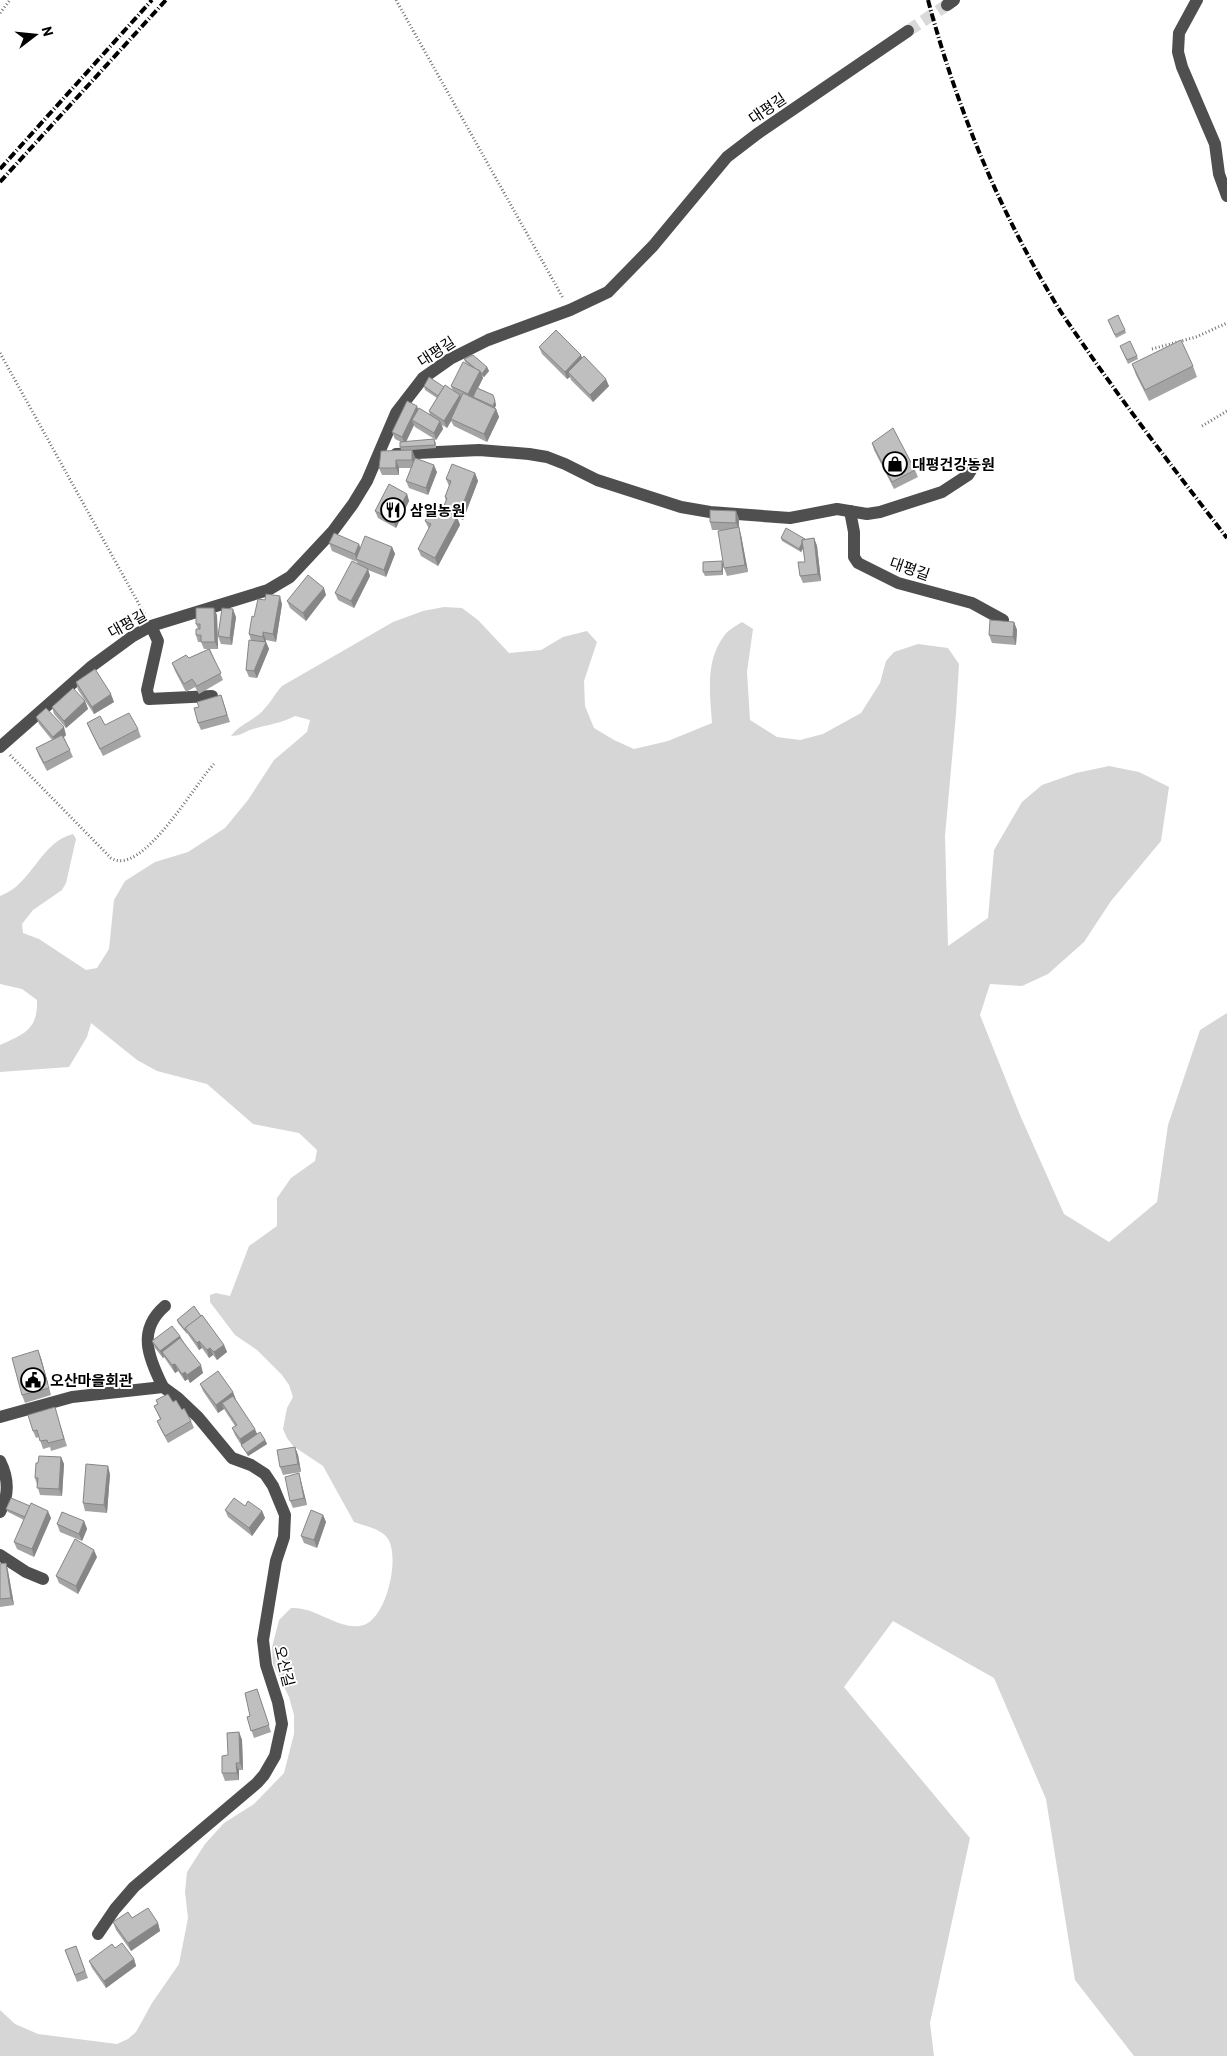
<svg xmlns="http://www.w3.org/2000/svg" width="1227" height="2056" font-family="Barlow,'Noto Sans KR',sans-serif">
	<rect width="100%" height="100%" fill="#fff"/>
	<path fill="#d6d6d6" d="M444,607L462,608L478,620L509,653L541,650L563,637L587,631L597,642L584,681L585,706L594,728L614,740L634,749L668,741L712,723C710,694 705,661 724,636C728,630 736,626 742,622L753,629L747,672L750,720L777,737L800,740L823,734L861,713L880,683L886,661L894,652L918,644L948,648L959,664L956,714L945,836L948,946L988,918L994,850L1022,802L1042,785L1076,773L1109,766L1139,772L1169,787L1161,841L1111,901L1084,942L1048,974L1022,986L990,984L980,1015L1020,1115L1064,1214L1109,1242L1157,1202L1168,1125L1200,1030L1227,1013V2056H1134L1075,1980L1046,1799L994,1678L893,1621L844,1687L970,1838L930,2023L934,2056H0V2010L15,2024L38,2034L117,2044L128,2039L136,2032L152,2003L179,1964L188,1918L185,1892L187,1872L205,1844L224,1823L254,1804L284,1773L294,1734V1715L289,1697L273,1664L272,1647L279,1620L291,1608C316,1606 340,1632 364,1625C387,1617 400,1558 388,1539C382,1529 365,1526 354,1522L323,1466L293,1446L287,1438L283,1429L287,1408L293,1397L289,1385L282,1375L257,1350L235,1335L210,1302V1295L216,1293L230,1296L249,1246L277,1226V1198L291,1178L315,1161L317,1150L299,1133L253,1124L207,1084L157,1071L137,1060L91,1023L87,1037L69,1067L0,1072V1045C24,1034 38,1030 37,1000L22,989L0,984V896C32,885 40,842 73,834L76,839L66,883L62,890L33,910L22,924L23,933L39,939L86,970L97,968L109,949L114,900L125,881L155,862L188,852L225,828L248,800L274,760L307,732L310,720L295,716C280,724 265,725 250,730C243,733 239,736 231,736C240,724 256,720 265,708C272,701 275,693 282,686L393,622L423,611Z"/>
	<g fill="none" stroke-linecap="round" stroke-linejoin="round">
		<polyline stroke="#d9d9d9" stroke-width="12" stroke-dasharray="12 6" stroke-linecap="butt" points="908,31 947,5"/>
		<g stroke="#717171" stroke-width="3" stroke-dasharray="1 2.5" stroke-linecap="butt">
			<polyline points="396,0 563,298"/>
			<polyline points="0,13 10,0"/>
			<polyline points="1152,349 1196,337 1227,323"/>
			<polyline points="0,353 145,615"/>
			<polyline points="1202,426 1227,411"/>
			<path d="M10,755L111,858C142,878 196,782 214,764"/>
		</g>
		<g stroke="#4f4f4f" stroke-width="12">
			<polyline points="1197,0 1179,33 1178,52 1182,67 1215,144 1219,174 1227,196"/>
			<polyline points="947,5 954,0"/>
			<polyline points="396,454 479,450 529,454 547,457 565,464 597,480 681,507 710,512 790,518 837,509 867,514 880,512 942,492 968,475 975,464"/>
			<polyline points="850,511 854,532 854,557 858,563 898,583 972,603 1003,620"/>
			<polyline points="151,626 158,641 147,690 149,699 212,696"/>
			<polyline points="0,747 92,666 133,636 151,626 268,590 290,577 333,531 353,504 367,481 396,413 423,378 450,359 488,340 570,310 608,292 653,246 727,157 757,134 908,31"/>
			<path d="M163,1387C148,1357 137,1330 165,1306"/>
			<polyline points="0,1417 72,1397 163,1387 178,1398 198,1417 232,1458 251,1465 265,1474 273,1486 285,1515 284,1537 276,1561 263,1640 266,1665 278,1702 282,1724 275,1756 264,1775 257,1783 134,1887 115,1909 98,1934"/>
			<path d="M0,1461C9,1479 9,1496 0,1512"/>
			<polyline points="0,1555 26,1572 43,1579"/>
		</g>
		<g stroke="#000" stroke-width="4" stroke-dasharray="8 2.5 1 2.5" stroke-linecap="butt">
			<path d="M928,0C956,105 997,206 1053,299C1064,318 1077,335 1089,353C1133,416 1180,477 1227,538"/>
			<polyline points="0,169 152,0"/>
			<polyline points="0,182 166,0"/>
		</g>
	</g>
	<g fill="#a4a4a4">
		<polygon points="1108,320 1125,330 1126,333 1116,338"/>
		<polygon points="1120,346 1137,356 1138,359 1128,364"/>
		<polygon points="539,347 582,358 609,386 593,402 571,380 570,377 567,379 542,354"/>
		<polygon points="464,359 487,367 489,371 484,377 482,376 483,378 478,388 493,395 496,405 495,408 496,409 499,417 487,442 454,426 451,421 447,428 442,425 443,429 436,440 415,427 414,425 406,442 434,439 436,443 436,448 412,450 415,458 437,472 428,495 409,488 406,481 411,468 399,468 399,475 382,475 379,468 401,450 400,447 401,442 395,439 392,432 417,406 418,410 430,415 429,411 437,398 425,390 424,386 444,387 453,391 451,386 469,365 465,362"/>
		<polygon points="1132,364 1193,366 1197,377 1149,401 1136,375"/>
		<polygon points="872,443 915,470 918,477 894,489 874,450"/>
		<polygon points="475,473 478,481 463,520 457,517 460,525 438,566 421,556 418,549 429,529 425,521 446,511 444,506 446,501 445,497 449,486 446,479"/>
		<polygon points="407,494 409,501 396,528 378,518 375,511"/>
		<polygon points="739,518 739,528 741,535 748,572 727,576 724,568 723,530 712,530 710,522"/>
		<polygon points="781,538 805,539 814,538 817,546 821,581 803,583 800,576 805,562 803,548 801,552 782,541"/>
		<polygon points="329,543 360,548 392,547 395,554 386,577 368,570 370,576 354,608 338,600 335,593 358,564 357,562 332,551"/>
		<polygon points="722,561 723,565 723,575 705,576 703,572"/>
		<polygon points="326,595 306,621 290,608 287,601"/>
		<polygon points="282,604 276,642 266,640 266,642 269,649 257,678 249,677 246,670 251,640 249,634 254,617"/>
		<polygon points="217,615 218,649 210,649 223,680 199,694 195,687 186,692 175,671 172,663 189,658 209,649 204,649 201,642 198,642 196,635 198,629 196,624"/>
		<polygon points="236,617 232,645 221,644 218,636"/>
		<polygon points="1014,622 1017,630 1016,645 992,643 989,635"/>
		<polygon points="76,682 114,702 94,714 78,690"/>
		<polygon points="221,695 230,722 201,730 198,723 199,707"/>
		<polygon points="85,701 88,709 66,728 54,714 52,707"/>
		<polygon points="36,717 66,735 64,737 73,757 47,771 39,756 36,748 52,740 39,724"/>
		<polygon points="87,723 138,729 141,737 103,756 90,730"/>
		<polygon points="177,1320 224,1345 227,1352 217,1360 213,1355 209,1358 202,1348 199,1350 187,1333 187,1334 178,1323"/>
		<polygon points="180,1336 203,1373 190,1383 188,1379 185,1381 178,1371 175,1373 164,1357 163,1358 155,1348 152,1341"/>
		<polygon points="41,1358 51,1395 25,1403 22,1395"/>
		<polygon points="200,1384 233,1392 236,1400 257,1434 265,1440 267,1444 248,1456 235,1435 232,1428 235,1426 224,1409 218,1413 203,1391"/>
		<polygon points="156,1400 173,1402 182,1410 191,1421 194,1428 168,1443 160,1428 157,1421 160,1419 154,1406 158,1404"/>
		<polygon points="57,1415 67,1446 51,1451 50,1447 43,1449 39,1437 36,1438 33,1431"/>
		<polygon points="295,1447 298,1455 301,1472 283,1475 280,1467"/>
		<polygon points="61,1457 64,1464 62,1496 40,1495 35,1478 38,1463"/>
		<polygon points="299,1473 307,1505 293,1508 290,1501"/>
		<polygon points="110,1474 107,1513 85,1511 83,1503"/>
		<polygon points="30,1506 51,1518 34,1557 17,1549 14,1542 24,1520 8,1512 6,1509"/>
		<polygon points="225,1510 262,1511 265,1518 252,1536 228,1517"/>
		<polygon points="323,1515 326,1522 317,1548 304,1543 301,1536"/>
		<polygon points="84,1521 87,1529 82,1541 60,1532 57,1524"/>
		<polygon points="97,1557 78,1594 59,1583 56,1576"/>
		<polygon points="6,1563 8,1571 14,1605 0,1607 0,1564"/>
		<polygon points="257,1689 271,1732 254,1738 247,1717 250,1716"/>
		<polygon points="239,1732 242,1740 243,1770 239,1770 239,1780 225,1781 222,1773 228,1755"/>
		<polygon points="132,1918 158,1923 160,1931 131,1951 116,1930 113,1922"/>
		<polygon points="76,1946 88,1978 77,1982 65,1950"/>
		<polygon points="115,1948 134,1959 136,1966 106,1988 92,1968 89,1961"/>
	</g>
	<g fill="#868686">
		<polygon points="581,355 584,362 568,372 570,377 567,379 565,372"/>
		<polygon points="487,367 489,371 484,377 482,374"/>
		<polygon points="480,371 483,378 471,402 468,394"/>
		<polygon points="606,379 609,386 593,402 590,395"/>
		<polygon points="460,395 463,403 451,419 451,421 447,428 444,421"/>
		<polygon points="495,401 496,405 494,409 493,406"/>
		<polygon points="417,406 420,414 412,420 414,425 405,444 402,437"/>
		<polygon points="496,409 499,417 487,442 484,434"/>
		<polygon points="440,421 443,429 436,440 434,433"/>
		<polygon points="412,450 415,457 415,468 412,460"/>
		<polygon points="396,460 399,468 399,475 396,468"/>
		<polygon points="434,465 437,472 428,495 426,488"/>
		<polygon points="475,473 478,481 463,520 460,512"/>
		<polygon points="407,494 409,501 396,528 393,520"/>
		<polygon points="736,511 739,518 739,528 741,535 748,572 745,565 739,530 736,523"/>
		<polygon points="457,517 460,525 438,566 435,558"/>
		<polygon points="814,538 817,546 821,581 818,574"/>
		<polygon points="805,539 806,543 801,552 799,549"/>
		<polygon points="359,544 362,552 356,559 355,554"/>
		<polygon points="392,547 395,554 386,577 384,570"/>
		<polygon points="722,561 723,565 723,575 722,571"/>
		<polygon points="368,569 370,576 354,608 351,601"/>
		<polygon points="324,588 326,595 306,621 303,613"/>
		<polygon points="280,596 282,604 276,642 273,634"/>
		<polygon points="214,608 217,615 218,649 215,642"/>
		<polygon points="233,609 236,617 232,645 230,638"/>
		<polygon points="1014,622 1017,630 1016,645 1013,637"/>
		<polygon points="263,632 266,640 265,644 266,642 269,649 257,678 254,671 265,644 263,637"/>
		<polygon points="111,694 114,702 94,714 92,707"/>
		<polygon points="85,701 88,709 66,728 64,721"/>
		<polygon points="64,727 66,735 56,744 53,737"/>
		<polygon points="180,1336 183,1344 162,1352 164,1357 163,1358 160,1351"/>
		<polygon points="199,1341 202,1348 199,1350 197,1343"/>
		<polygon points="224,1345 227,1352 217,1360 214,1352"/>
		<polygon points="210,1348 213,1355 209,1358 207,1350"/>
		<polygon points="38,1350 41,1358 51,1395 49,1388"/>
		<polygon points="175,1364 178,1371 175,1373 172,1365"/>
		<polygon points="201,1365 203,1373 190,1383 187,1375"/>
		<polygon points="185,1372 188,1379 185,1381 182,1374"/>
		<polygon points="233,1392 236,1400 225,1408 222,1403 224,1409 218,1413 216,1405"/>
		<polygon points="255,1429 258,1436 242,1447 240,1439"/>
		<polygon points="265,1440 267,1444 248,1456 247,1453"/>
		<polygon points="295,1447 298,1455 301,1472 298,1464"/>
		<polygon points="61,1457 64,1464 62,1496 59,1489"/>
		<polygon points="108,1466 110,1474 107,1513 104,1505"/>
		<polygon points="299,1473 307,1505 304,1498"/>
		<polygon points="48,1511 51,1518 34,1557 32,1549"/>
		<polygon points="262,1511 265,1518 252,1536 249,1528"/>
		<polygon points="323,1515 326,1522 317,1548 314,1540"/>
		<polygon points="84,1521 87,1529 82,1541 79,1534"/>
		<polygon points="94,1550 97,1557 78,1594 76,1586"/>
		<polygon points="6,1563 8,1571 14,1605 11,1598"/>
		<polygon points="239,1732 242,1740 243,1770 240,1763"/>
		<polygon points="236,1763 239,1770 239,1780 237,1773"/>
		<polygon points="158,1923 160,1931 131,1951 128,1943"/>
		<polygon points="134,1959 136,1966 106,1988 104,1981"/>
	</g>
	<g fill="#bfbfbf" stroke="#868686">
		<polygon points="1118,315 1125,330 1115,335 1108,320"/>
		<polygon points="556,330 581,355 565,372 539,347"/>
		<polygon points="1181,340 1193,366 1145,390 1132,364"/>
		<polygon points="1130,341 1137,356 1127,360 1120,346"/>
		<polygon points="473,355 487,367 482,374 480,371 476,369 464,359"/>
		<polygon points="584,356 606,379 590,395 568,372"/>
		<polygon points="463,362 480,371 468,394 451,386"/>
		<polygon points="429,377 444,387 438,396 424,386"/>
		<polygon points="445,385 460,395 444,421 429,411"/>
		<polygon points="477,388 493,395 495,401 493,406 473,397"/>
		<polygon points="463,393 496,409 484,434 451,419"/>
		<polygon points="407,401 417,406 402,437 392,432"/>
		<polygon points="419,408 440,421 434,433 412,420"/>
		<polygon points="893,428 915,470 892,482 872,443"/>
		<polygon points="434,439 435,445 400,447 400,442"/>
		<polygon points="412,450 412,460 396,460 396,468 379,468 381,451"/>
		<polygon points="415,458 434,465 426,488 406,481"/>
		<polygon points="452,464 475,473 460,512 444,506 447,498 445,497 451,481 446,479"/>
		<polygon points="389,484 407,494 393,520 375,511"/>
		<polygon points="434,505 457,517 435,558 418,549 431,524 425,521"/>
		<polygon points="710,510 736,511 736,523 710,522"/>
		<polygon points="739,527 745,565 724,568 718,531"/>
		<polygon points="786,528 805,539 802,540 802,543 799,549 781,538"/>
		<polygon points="334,533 359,544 355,554 329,543"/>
		<polygon points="365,536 392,547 384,570 356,559"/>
		<polygon points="814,538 818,574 800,576 798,562 805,562 802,540"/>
		<polygon points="352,561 368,569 351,601 335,593"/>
		<polygon points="722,561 722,571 703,572 703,562"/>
		<polygon points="308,575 324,588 303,613 287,601"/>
		<polygon points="266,594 280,596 273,634 263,632 263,637 249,634 252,616 254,617 258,599 265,600"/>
		<polygon points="196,608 214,608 215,642 201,642 201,635 196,635 196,629 200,629 200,624 196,624"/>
		<polygon points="222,608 233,609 230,638 218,636"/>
		<polygon points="990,620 1014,622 1013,637 989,635"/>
		<polygon points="249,640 266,642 254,671 246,670"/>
		<polygon points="209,649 221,673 197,686 192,679 184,684 172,663 186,655 189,658"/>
		<polygon points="95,669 111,694 92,707 76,682"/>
		<polygon points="73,688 85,701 64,721 52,707"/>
		<polygon points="221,695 227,715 198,723 194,708 199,707 197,702"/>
		<polygon points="46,708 64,727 53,737 36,717"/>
		<polygon points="129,713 138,729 100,749 87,723 100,716 105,725"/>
		<polygon points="62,735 70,750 44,763 36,748"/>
		<polygon points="194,1306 201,1316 185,1328 186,1330 185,1330 177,1320"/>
		<polygon points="202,1315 224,1345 214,1352 210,1348 207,1350 199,1341 197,1343 185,1328"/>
		<polygon points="172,1326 180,1336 160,1351 152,1341"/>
		<polygon points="180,1338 201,1365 187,1375 185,1372 182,1374 175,1364 172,1365 162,1352"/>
		<polygon points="38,1350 49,1388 22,1395 12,1358"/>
		<polygon points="218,1371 233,1392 216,1405 200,1384"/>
		<polygon points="168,1394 173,1402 176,1400 182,1410 184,1408 191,1421 165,1436 157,1421 161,1419 154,1406 158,1404 156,1400"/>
		<polygon points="233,1396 255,1429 240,1439 232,1428 237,1425 222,1403"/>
		<polygon points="55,1407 64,1439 48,1443 47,1440 40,1441 37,1430 33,1431 28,1415"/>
		<polygon points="260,1432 265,1440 247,1453 241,1445"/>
		<polygon points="295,1447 298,1464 280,1467 277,1450"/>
		<polygon points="39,1456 61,1457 59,1489 37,1488 38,1478 35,1478 36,1463 38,1463"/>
		<polygon points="86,1464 108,1466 104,1505 83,1503"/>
		<polygon points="299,1473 304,1498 290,1501 285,1477"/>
		<polygon points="11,1498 30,1506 25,1517 6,1509"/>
		<polygon points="234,1498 245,1506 248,1501 262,1511 249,1528 225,1510"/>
		<polygon points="31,1503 48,1511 32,1549 14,1542"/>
		<polygon points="311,1510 323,1515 314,1540 301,1536"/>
		<polygon points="62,1512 84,1521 79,1534 57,1524"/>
		<polygon points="75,1539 94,1550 76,1586 56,1576"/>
		<polygon points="6,1563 11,1598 0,1599 0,1564"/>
		<polygon points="257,1689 269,1725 251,1731 247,1717 250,1716 245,1693"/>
		<polygon points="239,1732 240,1763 236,1763 237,1773 222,1773 222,1756 228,1755 227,1733"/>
		<polygon points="148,1908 158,1923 128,1943 113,1922 128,1912 132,1918"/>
		<polygon points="122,1943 134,1959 104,1981 89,1961 112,1944 115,1948"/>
		<polygon points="76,1946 85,1971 75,1975 65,1950"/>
	</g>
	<defs>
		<g id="shop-ring" transform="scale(1.25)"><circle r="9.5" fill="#fff" stroke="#000" stroke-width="1.5"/><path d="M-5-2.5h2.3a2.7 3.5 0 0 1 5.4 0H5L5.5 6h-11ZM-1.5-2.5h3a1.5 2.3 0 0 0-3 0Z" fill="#000"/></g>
		<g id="restaurant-ring" transform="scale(1.25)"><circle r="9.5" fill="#fff" stroke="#000" stroke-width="1.5"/><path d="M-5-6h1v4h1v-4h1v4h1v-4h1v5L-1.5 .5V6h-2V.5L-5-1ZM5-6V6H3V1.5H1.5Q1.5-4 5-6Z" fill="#000"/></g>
		<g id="civic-ring" transform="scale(1.25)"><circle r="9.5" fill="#fff" stroke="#000" stroke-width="1.5"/><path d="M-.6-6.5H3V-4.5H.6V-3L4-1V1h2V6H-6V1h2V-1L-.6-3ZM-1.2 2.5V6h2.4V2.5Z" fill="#000"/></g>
	</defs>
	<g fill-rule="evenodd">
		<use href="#shop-ring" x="895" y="464"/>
		<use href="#restaurant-ring" x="393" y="510"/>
		<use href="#civic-ring" x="33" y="1380"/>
	</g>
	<g text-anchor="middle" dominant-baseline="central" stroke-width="4" stroke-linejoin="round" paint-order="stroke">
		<g font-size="15" fill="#000" stroke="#fff">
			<text transform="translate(767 108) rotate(-34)">대평길</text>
			<text transform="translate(436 351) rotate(-33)">대평길</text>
			<text transform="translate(910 568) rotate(19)">대평길</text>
			<text transform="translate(127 623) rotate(-29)">대평길</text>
			<text transform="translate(285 1666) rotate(76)">오산길</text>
		</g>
		<g font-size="15" font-weight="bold" fill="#000" stroke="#fff" text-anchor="start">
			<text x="912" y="464">대평건강농원</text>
			<text x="410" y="510">삼일농원</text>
			<text x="50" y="1380">오산마을회관</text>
		</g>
	</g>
	<g transform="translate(35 35) rotate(74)" stroke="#ffffff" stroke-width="4" paint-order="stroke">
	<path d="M0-4L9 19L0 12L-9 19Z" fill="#000000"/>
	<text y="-8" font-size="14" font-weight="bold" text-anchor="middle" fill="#000000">N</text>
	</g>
</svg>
